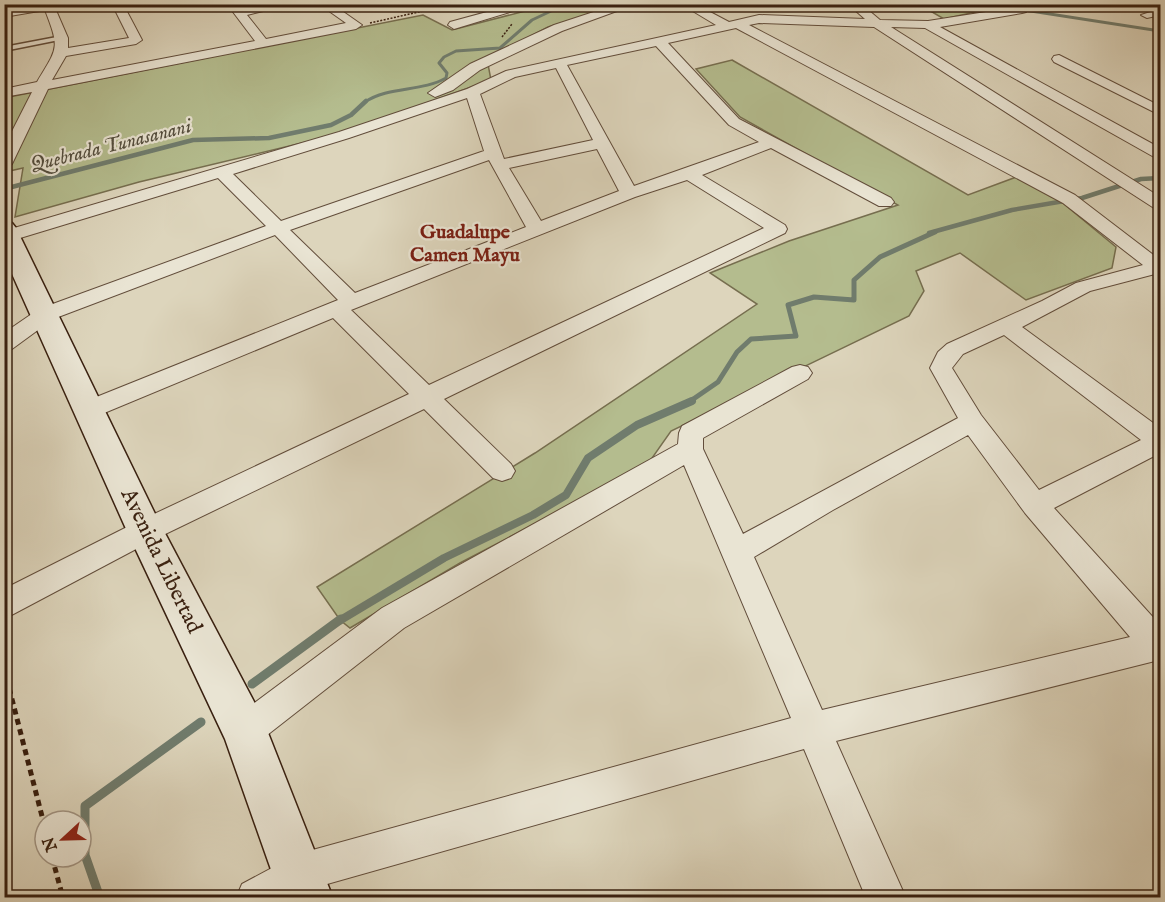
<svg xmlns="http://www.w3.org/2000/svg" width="1165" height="902" font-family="'IM FELL English',serif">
	<rect width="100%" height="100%" fill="#ddd5bc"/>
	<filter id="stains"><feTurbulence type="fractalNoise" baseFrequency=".00333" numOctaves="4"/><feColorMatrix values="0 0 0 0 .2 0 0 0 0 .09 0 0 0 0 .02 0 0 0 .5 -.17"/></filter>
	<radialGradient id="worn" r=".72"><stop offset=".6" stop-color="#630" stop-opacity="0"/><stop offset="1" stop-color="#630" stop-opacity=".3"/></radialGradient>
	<g fill="#b4bc8e" stroke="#766e4f" stroke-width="1.5">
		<polygon points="548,5 621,5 548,27 487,59 491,80 339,134 139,182 15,217 23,168 5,172 4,98 423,15 452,30"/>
		<polygon points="920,5 1006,5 944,19"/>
		<polygon points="732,60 968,195 1019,176 1059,200 1116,247 1112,268 1026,300 960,253 916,271 924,291 909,316 671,431 650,461 607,486 460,563 350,628 340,620 317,587 535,453 757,304 710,273 789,241 898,205 740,117 696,69"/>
	</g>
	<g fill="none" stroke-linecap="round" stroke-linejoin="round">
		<g stroke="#707c6d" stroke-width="3">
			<polyline points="986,4 1160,31"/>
			<path d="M365,102C388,86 422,92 446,78L447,73L439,63L444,57L456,51L500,48L532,20L566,4"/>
		</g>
		<g stroke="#707c6d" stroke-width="4.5">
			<polyline points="4,189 193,140 269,138 331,125 351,115 366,101"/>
			<polyline points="929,233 1012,210 1082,198 1141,179 1160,178"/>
		</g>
		<polyline stroke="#707c6d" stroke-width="5" points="689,402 718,382 737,352 751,339 796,336 788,305 814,297 854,300 854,280 880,257 935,232"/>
		<polyline stroke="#707c6d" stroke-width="8" points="339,621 444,558 533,515 566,495 588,458 637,425 692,401"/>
		<g stroke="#707c6d" stroke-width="9">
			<polyline points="252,684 341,619"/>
			<polyline points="100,898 85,855 85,806 201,722"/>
		</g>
		<g stroke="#624d3b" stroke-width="3">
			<polygon id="service" points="62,36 64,39 4,51 4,47"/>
		</g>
		<g stroke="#624d3b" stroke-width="2">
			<g id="minor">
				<path d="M39,4H66L55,8L68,38V48L129,38L112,4H123L142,40L136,44L66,56L52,80L255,41L227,4H238L242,9L266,4H292L247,15L266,39L346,23L319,4H332L362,25L356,29L48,89L12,164L4,169V147L32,92L4,97V89L37,82C58,47 60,49 45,10L4,17V10Z"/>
				<polygon points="516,4 536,4 454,29 448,25 450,22"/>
				<polygon points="618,4 636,4 562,31 480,70 453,90 435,97 428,93 470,64 554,25"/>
				<path d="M681,4H695L729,22L759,15L865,19L848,4H861L880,20L928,21L1018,7L1019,4H1030L1026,12L1022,13L940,27L1160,148V159L1154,157L925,28L891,27L1160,197V209L1154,208L874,27L759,23L749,25L1075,195L1160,260V275L1155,274L1090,291L1022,327L1160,428V453L1054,508L1160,625V663L1155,661L836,741L906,898H866L804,749L306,890L294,898H236L242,884L298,854L791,718L684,465L404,628L257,743L245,748L233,743L228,731L233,719L382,608L678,444L679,433L682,426L792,367L800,365L808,367L812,373L808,379L703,438V449L743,534L958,418L930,368L938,352L947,344L1042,301L1076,283L1143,265L1063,203L736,28L668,43L739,119L891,198L894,202L891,206H879L771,148L702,175L785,225L787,229L785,233L444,399L511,464L515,471L511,478L502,481L493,478L424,409L155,539L4,619V589L135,523L409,394L333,318L97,416L88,419L79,416L76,410L79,404L338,300L275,235L53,319L12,349L4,351V333L39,309L266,226L218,178L7,242L4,241V231L339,132L467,89L506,71L716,25ZM656,46L729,125L759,142L634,186L567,65ZM556,68L593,140L504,159L480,94L515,77ZM467,98L484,151L281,221L233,174L349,138ZM597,149L619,191L541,221L509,168ZM489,160L526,227L355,293L290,230ZM687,180L764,228L429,385L351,310L635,197ZM1004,335L1141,440L1039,490L981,415L952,368L963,354ZM968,435L1025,513L1130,637L822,710L754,557L833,510Z"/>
				<polygon points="1160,9 1160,15 1147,18 1141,15"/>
				<polygon points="1059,55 1160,106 1160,115 1054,62 1052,59 1054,56"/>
			</g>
		</g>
		<g stroke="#392010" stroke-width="3">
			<polygon id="secondary" points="4,221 12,223 16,228 158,520 261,715 333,898 281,898 225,739 127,531 4,256"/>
		</g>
		<g stroke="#392010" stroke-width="1.5" stroke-dasharray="2 1.5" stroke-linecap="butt">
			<polyline points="370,23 454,4"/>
			<polyline points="502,37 512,24"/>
		</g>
		<g stroke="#392010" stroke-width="5" stroke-dasharray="6 4.5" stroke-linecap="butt">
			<polyline points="4,647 7,629"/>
			<polyline points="4,668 45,828"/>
			<polyline points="52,857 63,898"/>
		</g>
		<use href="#service" fill="#e9e4d3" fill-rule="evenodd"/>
		<use href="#minor" fill="#e9e4d3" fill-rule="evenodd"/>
		<use href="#secondary" fill="#e9e4d3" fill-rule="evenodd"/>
	</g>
	<g text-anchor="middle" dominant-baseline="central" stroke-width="4.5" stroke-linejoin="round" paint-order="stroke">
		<g font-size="20" font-style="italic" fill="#544e3e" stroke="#e9e4d3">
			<text transform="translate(111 146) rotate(-14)">Quebrada Tunasanani</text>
		</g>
		<g font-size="20" font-weight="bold" fill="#7a1f14" stroke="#e9e4d3">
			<text x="465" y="232">Guadalupe<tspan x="465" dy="23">Camen Mayu</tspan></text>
		</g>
		<g font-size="22" fill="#392010" stroke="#e9e4d3">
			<text transform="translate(161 561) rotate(64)">Avenida Libertad</text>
		</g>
	</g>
	<rect width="1165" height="902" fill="none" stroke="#ddd5bc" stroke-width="24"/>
	<rect x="6" y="6" width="1153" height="890" fill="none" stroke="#392010" stroke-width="3"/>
	<rect x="12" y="12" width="1141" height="878" fill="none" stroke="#392010" stroke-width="1.5"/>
	<g transform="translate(63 839) rotate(248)"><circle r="28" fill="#e9e4d3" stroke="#a39685" stroke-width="1.5"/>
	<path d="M0-4.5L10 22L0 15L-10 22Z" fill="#8f2418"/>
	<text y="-9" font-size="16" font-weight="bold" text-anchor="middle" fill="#392010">N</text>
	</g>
	<rect width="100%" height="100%" filter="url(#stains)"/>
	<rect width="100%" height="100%" fill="url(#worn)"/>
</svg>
